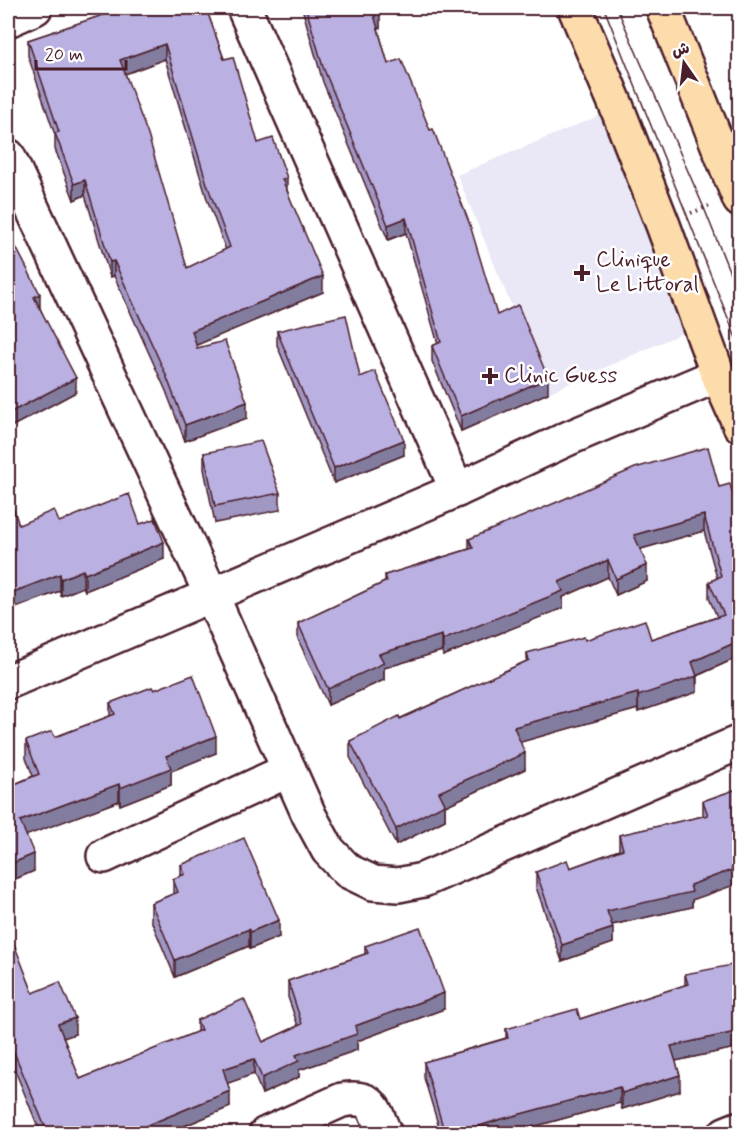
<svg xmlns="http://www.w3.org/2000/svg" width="747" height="1141" font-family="Mynerve,'Playpen Sans Arabic',sans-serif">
	<rect width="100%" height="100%" fill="#fff"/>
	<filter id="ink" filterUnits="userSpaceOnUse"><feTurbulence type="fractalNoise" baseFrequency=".0167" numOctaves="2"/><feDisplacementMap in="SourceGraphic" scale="12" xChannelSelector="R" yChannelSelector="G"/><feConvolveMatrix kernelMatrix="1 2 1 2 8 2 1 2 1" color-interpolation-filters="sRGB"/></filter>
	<g filter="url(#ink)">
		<polygon fill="#eae7f6" points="601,115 689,330 548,393 457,175"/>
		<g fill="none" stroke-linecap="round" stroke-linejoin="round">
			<g stroke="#4a1f2b" stroke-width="38">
				<g id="minor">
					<polyline points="244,8 457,490"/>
					<polyline points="8,20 35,8"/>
					<polyline points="8,156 211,594 309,815 328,850 348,871 373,883 398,885 423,880 740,742"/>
					<polyline points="8,682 457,490 569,438 718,375"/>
					<polyline points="104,856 289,770"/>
					<path d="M266,1134L342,1100C374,1095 373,1108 385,1134"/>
					<polyline points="725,1134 740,1128"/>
				</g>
			</g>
			<g stroke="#4a1f2b" stroke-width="38">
				<g id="major">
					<polyline points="575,8 616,105 663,225 718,375 740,425"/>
					<polyline points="663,8 740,200"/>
				</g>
			</g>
			<polyline stroke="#4a1f2b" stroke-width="4" stroke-dasharray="1.5 4.5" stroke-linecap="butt" points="691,213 709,206"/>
			<use href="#minor" stroke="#fff" stroke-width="33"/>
			<use href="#major" stroke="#fddcac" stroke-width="33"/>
			<g stroke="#4a1f2b" stroke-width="1.5">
				<polyline points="604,8 740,348"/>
				<polyline points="617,8 704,208 740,298"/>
			</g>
		</g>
		<g fill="#a097c2" stroke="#4a1f2b" stroke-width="1.5" fill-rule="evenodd">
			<path d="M121,8H206L224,59L258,143L287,190L323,292L196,345L197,348L247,418L185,441L166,391L114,276L110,277L85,195L74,200L55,149V135L28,56V40L121,9ZM165,59L207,199L226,250L187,268L125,74Z"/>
			<polygon points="302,8 379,8 380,28 378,29 388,64 497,315 548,393 461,431 432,361 432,346 438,344 406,233 388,240 323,82"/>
			<polygon points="8,249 40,308 76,392 9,428 8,425"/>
			<polygon points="277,331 360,377 404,455 334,483 277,345"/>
			<polygon points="204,453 280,493 280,510 215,523 204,469"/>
			<polygon points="719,487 740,519 740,672 734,659 697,676 697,692 638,712 638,709 520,742 525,769 445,806 445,820 396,845 350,757 350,741 527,661 527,653 585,640 651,639 717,617 709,598 709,582 717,578 704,531 641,549 647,581 616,595 608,577 563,597 563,608 443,656 442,651 384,668 384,680 328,705 298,639 298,623 385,582 385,575 469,549 469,539"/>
			<polygon points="8,506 19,525 59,522 140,524 164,559 85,591 83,587 61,596 60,591 8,611"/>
			<polygon points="154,690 216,753 171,771 171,785 120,805 119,801 26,835 34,871 8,882 8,787 33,776 26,758 26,741 55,737 110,716 110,703"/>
			<polygon points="740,788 692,900 692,907 612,925 613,943 562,961 536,887 536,872 570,868 619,850 619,835 703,816 703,801"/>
			<polygon points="181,865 279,937 250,949 249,946 175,977 151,920 151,903 173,894 173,879 181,876"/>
			<polygon points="8,931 33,993 75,1034 63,1038 80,1079 197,1032 197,1020 263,1042 298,1026 288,997 288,981 365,954 365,946 444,1009 357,1041 357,1050 299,1070 299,1077 262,1094 254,1074 227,1083 230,1107 165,1134 41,1134 14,1068 8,1071"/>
			<polygon points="685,974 740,974 740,1047 675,1061 680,1091 622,1109 620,1103 507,1134 441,1134 424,1078 424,1062 506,1038 506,1029 580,1019 685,985"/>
		</g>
		<g fill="#827b9e" stroke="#4a1f2b" stroke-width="1.5">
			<polygon points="380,13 380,28 374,30 374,15"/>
			<polygon points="165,44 165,59 120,76 120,60"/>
			<polygon points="287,178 287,193 282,179"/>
			<polygon points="85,180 85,195 74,200 74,184"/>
			<polygon points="406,218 406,233 388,240 388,225"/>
			<polygon points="114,261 114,276 110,277 110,262"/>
			<polygon points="323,276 323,292 192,347 192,331"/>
			<polygon points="40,294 40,309 34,297"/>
			<polygon points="76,378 76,392 9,428 9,413"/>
			<polygon points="548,378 548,393 461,431 461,416"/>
			<polygon points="247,402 247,418 185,441 185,425"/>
			<polygon points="404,440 404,455 334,483 334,468"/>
			<polygon points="704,515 704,531 634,551 634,535"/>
			<polygon points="164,542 164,559 85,591 85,574"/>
			<polygon points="608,560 608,577 563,597 563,608 443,656 443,640 559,582"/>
			<polygon points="647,565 647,581 616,595 616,579"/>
			<polygon points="83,570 83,587 61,596 61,579"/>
			<polygon points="60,574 60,591 8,611 8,594"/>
			<polygon points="442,635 442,651 384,668 384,680 328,705 328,689 379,654"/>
			<polygon points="734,643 734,659 696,676 697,692 638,712 638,696 692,662"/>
			<polygon points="638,693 638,709 514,744 514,727"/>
			<polygon points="216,736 216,753 171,771 171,785 120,805 120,788 166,756"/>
			<polygon points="525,753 525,769 445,806 445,820 396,845 396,829 439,792"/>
			<polygon points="119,784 119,801 20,838 20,821"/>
			<polygon points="34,854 34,871 8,882 8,865"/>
			<polygon points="740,867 740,883 692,900 692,907 607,926 607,911 690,885"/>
			<polygon points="279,920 279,937 250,949 250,932"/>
			<polygon points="613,928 613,943 562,961 562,945"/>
			<polygon points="249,929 249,946 175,977 175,960"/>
			<polygon points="444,993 444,1009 357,1041 357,1050 299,1070 299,1077 262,1094 262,1078 296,1055 355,1026"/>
			<polygon points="75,1018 75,1034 58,1040 58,1024"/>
			<polygon points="740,1031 740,1047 671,1062 671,1046"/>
			<polygon points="14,1052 14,1068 8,1071 8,1055"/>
			<polygon points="254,1059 254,1074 223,1085 223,1069"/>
			<polygon points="680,1075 680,1091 622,1109 622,1093"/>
			<polygon points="620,1087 620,1103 507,1134 454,1134 498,1120"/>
			<polygon points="230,1091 230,1107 165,1134 126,1134"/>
		</g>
		<g fill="#bab0e1" stroke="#4a1f2b" stroke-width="1.5" fill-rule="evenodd">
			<path d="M124,8H206L224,59L233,57L258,143L273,138L287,178L282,179L323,276L192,331L197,348L225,341L247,402L185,425L166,375L114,261L110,262L85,180L74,184L55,133L59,132L28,40ZM165,44L207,184L230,247L187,268L148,135L120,60Z"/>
			<polygon points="306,8 379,8 380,13 374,15 388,64 401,59 430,130 433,129 470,225 497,315 518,305 548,378 461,416 432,346 441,342 406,218 388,225 323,67"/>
			<polygon points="15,245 40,294 34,297 76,378 9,413 8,410 8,249"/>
			<polygon points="346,315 360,377 375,371 404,440 334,468 277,331"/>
			<polygon points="261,441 280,493 215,506 204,453"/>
			<polygon points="708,447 719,487 730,484 740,519 740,656 734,643 692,662 697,676 638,696 638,693 514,727 525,753 439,792 445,804 396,829 350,741 399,716 400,719 529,660 527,653 584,637 585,640 645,620 651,639 724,615 709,582 721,576 704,515 634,535 647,565 616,579 608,560 559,582 563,591 443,640 442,635 379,654 384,663 328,689 298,623 387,581 385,575 473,548 469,539 555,503 635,468"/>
			<polygon points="129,494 140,524 155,519 164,542 85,574 83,570 61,579 60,574 8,594 8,506 12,504 19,525 54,510 59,522"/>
			<polygon points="193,675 216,736 166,756 171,768 120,788 119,784 20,821 34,854 8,865 8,787 39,774 26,741 52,731 55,737 115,714 110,703 152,687 154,690"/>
			<polygon points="740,788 740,867 690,885 692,892 607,911 613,928 562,945 536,872 567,860 570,868 623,849 619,835 708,815 703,801"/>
			<polygon points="244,838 279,920 250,932 249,929 175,960 151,903 178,892 173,879 185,874 181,865"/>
			<polygon points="420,927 444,993 355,1026 357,1034 296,1055 299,1061 262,1078 254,1059 223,1069 230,1091 126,1134 48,1134 14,1052 8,1055 8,931 9,931 33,993 60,982 75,1018 58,1024 80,1079 201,1030 197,1020 244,999 263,1042 302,1024 288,981 368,953 365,946"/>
			<polygon points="737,964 740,974 740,1031 671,1046 680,1075 622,1093 620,1087 498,1120 454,1134 445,1134 424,1062 508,1038 506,1029 577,1009 580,1019 688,984 685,974"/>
		</g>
	</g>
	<g fill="#4a1f2b" stroke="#fff" stroke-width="2">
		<path d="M579 264h6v6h6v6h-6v6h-6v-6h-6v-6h6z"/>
		<path d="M487 367h6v6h6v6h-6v6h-6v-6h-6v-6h6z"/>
	</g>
	<g text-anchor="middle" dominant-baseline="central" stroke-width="5" stroke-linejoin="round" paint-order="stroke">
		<g font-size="22" fill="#4a1f2b" stroke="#fff" text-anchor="start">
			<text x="596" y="260">Clinique<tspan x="596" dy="25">Le Littoral</tspan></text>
			<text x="504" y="376">Clinic Guess</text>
		</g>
	</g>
	<rect width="747" height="1141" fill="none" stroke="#fff" stroke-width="30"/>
	<rect x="15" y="15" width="717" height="1111" fill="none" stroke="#4a1f2b" stroke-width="2" filter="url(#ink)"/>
	<g transform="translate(684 63) rotate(346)" stroke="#ffffff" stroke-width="4.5" paint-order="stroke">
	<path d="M0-4.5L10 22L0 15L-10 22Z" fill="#4a1f2b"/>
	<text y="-9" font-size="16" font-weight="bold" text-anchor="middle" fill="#4a1f2b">ش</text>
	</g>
	<path d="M36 60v9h90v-9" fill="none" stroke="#4a1f2b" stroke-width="3"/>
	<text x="45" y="60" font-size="18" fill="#4a1f2b" stroke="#ffffff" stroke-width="4.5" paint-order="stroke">20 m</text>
</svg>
